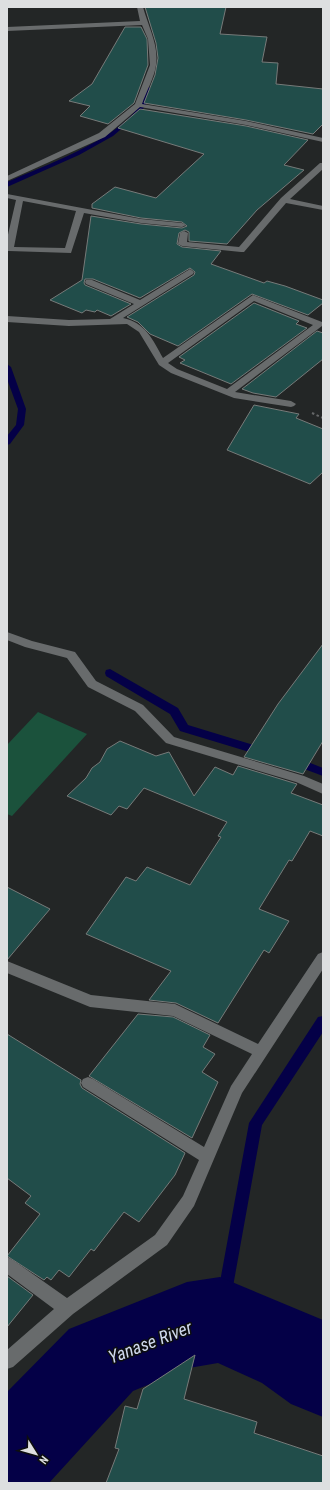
<svg xmlns="http://www.w3.org/2000/svg" width="330" height="1490" font-family="'Roboto Condensed',sans-serif">
	<rect width="100%" height="100%" fill="#232626"/>
	<polygon fill="#1b523c" points="38,712 87,734 12,816 7,814 7,745"/>
	<g fill="none" stroke-linecap="round" stroke-linejoin="round">
		<g fill="#040047" fill-rule="evenodd">
			<path d="M148,87L153,88L147,103L140,113L113,136L79,155L7,187V182C44,166 113,141 137,109C142,102 144,94 148,87Z"/>
			<polygon points="7,364 11,367 26,409 24,425 10,444 7,445 7,436 16,425 18,409 7,379"/>
			<polygon points="110,669 178,708 188,725 267,749 269,752 267,755 263,756 180,731 170,714 106,676 105,673 106,670"/>
			<polygon points="295,757 323,768 323,776 291,764 289,761 291,758"/>
			<polygon points="323,1016 323,1032 262,1125 227,1320 225,1325 220,1327 215,1325 213,1320 249,1123 318,1017"/>
		</g>
		<polygon fill="#040047" fill-rule="evenodd" points="220,1277 323,1320 323,1417 291,1404 262,1383 218,1363 189,1368 133,1391 49,1483 7,1483 7,1392 69,1329 187,1282"/>
	</g>
	<g fill="#214d4a" stroke="#767a79">
		<polygon points="145,7 226,7 220,34 267,37 262,62 278,63 276,84 323,89 323,124 313,134 246,120 144,103 155,75 158,58 156,43"/>
		<polygon points="125,27 141,27 147,39 148,65 134,103 108,124 80,116 90,106 69,101 92,84"/>
		<polygon points="140,109 246,126 308,140 284,165 304,170 257,210 227,244 189,241 189,232 185,230 179,233 177,244 182,247 221,251 211,264 264,283 267,281 285,286 323,300 323,303 308,315 252,294 178,346 150,334 138,322 127,317 194,275 195,272 190,268 140,298 93,279 85,279 84,283 85,285 131,304 111,316 97,310 95,312 86,310 82,313 50,300 82,280 91,216 141,224 182,228 187,226 182,222 141,218 92,208 92,204 115,187 156,198 204,154 118,128"/>
		<polygon points="254,303 299,321 296,324 307,328 231,384 180,363 185,360 179,357"/>
		<polygon points="317,331 323,333 323,359 276,397 253,393 242,389"/>
		<polygon points="254,405 299,414 296,418 323,429 323,472 310,484 227,450"/>
		<polygon points="323,644 323,741 303,774 244,757 278,704"/>
		<polygon points="120,741 156,756 169,752 194,796 215,767 233,775 238,766 297,784 291,793 323,805 323,836 310,831 292,861 289,860 259,909 289,921 269,953 264,950 218,1023 176,1003 149,1000 171,971 86,934 126,877 136,881 147,867 190,885 221,837 218,836 227,822 144,788 127,809 119,806 111,815 67,796 86,778 92,768 100,762 107,749"/>
		<polygon points="7,887 50,909 7,960"/>
		<polygon points="138,1014 173,1017 210,1035 203,1047 215,1054 202,1072 218,1082 192,1138 89,1076"/>
		<polygon points="7,1034 81,1080 80,1084 82,1088 185,1153 175,1175 139,1222 124,1212 94,1251 91,1249 69,1277 59,1270 51,1280 47,1277 44,1280 7,1256 40,1214 25,1203 31,1196 7,1178"/>
		<polygon points="7,1276 33,1295 7,1327"/>
		<polygon points="195,1355 184,1399 257,1422 254,1433 323,1456 323,1483 106,1483 119,1449 115,1448 125,1406 137,1409 143,1389"/>
	</g>
	<g fill="none" stroke-linecap="round" stroke-linejoin="round">
		<polyline stroke="#656768" stroke-width="2" stroke-dasharray="2.5 2.5" stroke-linecap="butt" points="312,413 323,418"/>
		<g fill="#686b6c" fill-rule="evenodd">
			<path d="M137,7H143C148,26 159,45 156,65C155,76 146,92 142,104L246,121L323,138V142L246,125L140,107L105,137L7,181V176L99,133L135,104L150,65L148,39L142,25L7,31V27L140,21Z"/>
			<polygon points="320,163 323,163 323,169 290,199 323,206 323,210 286,203 244,252 241,252 182,246 178,244 180,233 184,231 188,233 187,242 239,247 281,198"/>
			<path d="M7,194L141,219L182,223L186,225L182,227L141,223L84,213L71,253L9,251H7V239L16,200L7,198ZM23,201L76,211L65,248L14,247Z"/>
			<path d="M190,269L194,272L193,274L123,318C145,322 153,340 163,358L253,295L322,322V326L235,392L291,401L296,404L294,406L291,407L234,398L171,373L159,365L139,332L127,324L69,326L7,322V316L69,320L110,319L134,304L86,284L85,282L86,280H92L140,300ZM254,301L313,325L227,389L177,369L168,363Z"/>
			<polygon points="7,632 32,641 75,652 96,681 143,705 174,737 304,776 323,784 323,794 296,782 166,743 135,711 88,687 67,658 25,647 7,640"/>
			<polygon points="323,952 323,969 242,1093 194,1206 167,1245 73,1314 13,1367 7,1369 7,1350 54,1309 7,1274 7,1257 13,1260 67,1298 155,1235 183,1196 199,1160 83,1087 81,1083 83,1079 88,1077 93,1079 204,1147 231,1086 252,1054 173,1016 90,1007 7,973 7,961 91,995 175,1004 258,1044 318,954"/>
		</g>
	</g>
	<g text-anchor="middle" dominant-baseline="central" stroke-width="3" stroke-linejoin="round" paint-order="stroke">
		<g font-size="18" font-style="italic" fill="#cfd8ed" stroke="#0d0e0f">
			<text transform="translate(150 1342) rotate(-21)">Yanase River</text>
		</g>
	</g>
	<rect width="330" height="1490" fill="none" stroke="#dddfe0" stroke-width="16"/>
	<g transform="translate(36 1454) rotate(127)" stroke="#0d0e0f" stroke-width="3" paint-order="stroke">
	<path d="M0-3L7 15L0 10L-7 15Z" fill="#dddfe0"/>
	<text y="-6" font-size="11" font-weight="bold" text-anchor="middle" fill="#dddfe0">N</text>
	</g>
</svg>
